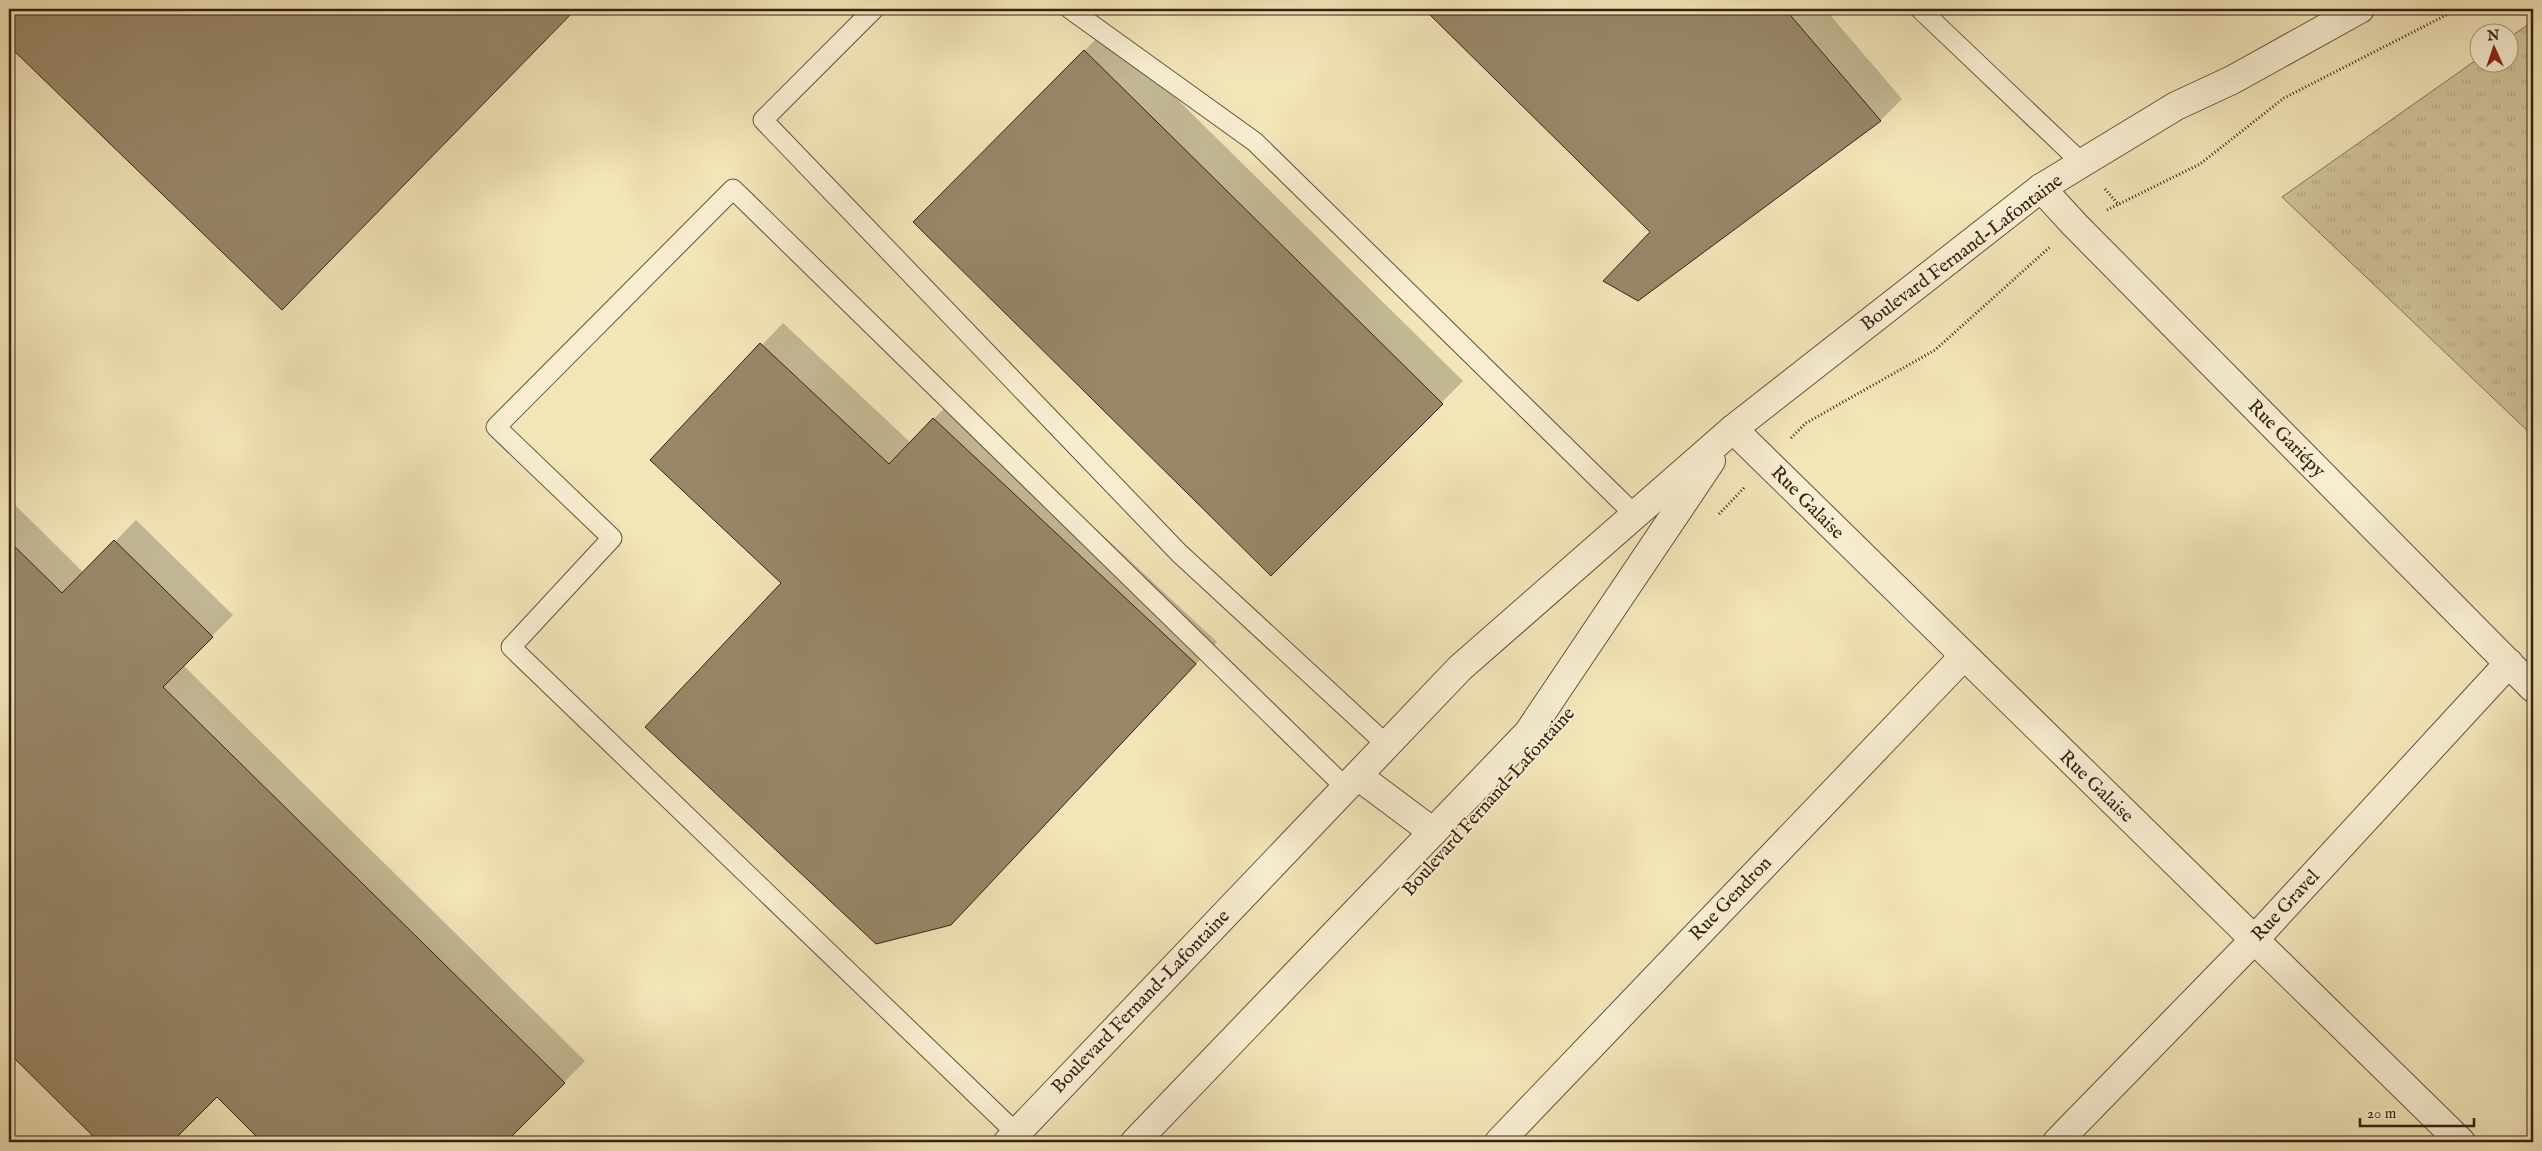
<svg xmlns="http://www.w3.org/2000/svg" width="2542" height="1151" font-family="'IM FELL English',serif">
	<defs>
		<pattern id="grass-tufts" width="24" height="20" patternUnits="userSpaceOnUse" patternTransform="scale(1.25)"><rect width="24" height="20" fill="#d2c49c"/><path d="M3 7l-1-3M5 7V3M7 7l1-3M15 17l-1-3M17 17v-4M19 17l1-3" fill="none" stroke="#b5a886"/></pattern>
	</defs>
	<rect width="100%" height="100%" fill="#f2e5b8"/>
	<filter id="stains"><feTurbulence type="fractalNoise" baseFrequency=".004" numOctaves="4"/><feColorMatrix values="0 0 0 0 .2 0 0 0 0 .09 0 0 0 0 .02 0 0 0 .5 -.17"/></filter>
	<radialGradient id="worn" r=".72"><stop offset=".6" stop-color="#630" stop-opacity="0"/><stop offset="1" stop-color="#630" stop-opacity=".3"/></radialGradient>
	<polygon fill="url(#grass-tufts)" stroke="#847258" points="2533,21 2533,436 2282,197 2479,58 2480,62 2510,62 2510,37"/>
	<g fill="#0003">
		<polygon points="9,9 575,9 282,309 9,44"/>
		<polygon points="1426,9 1825,9 1902,99 1881,120 1638,300 1652,232"/>
		<polygon points="1106,29 1463,381 1271,574 914,222"/>
		<polygon points="783,323 911,443 955,397 1217,642 973,902 783,583 652,460"/>
		<polygon points="9,499 84,573 136,520 233,615 183,665 585,1061 505,1142 264,1142 217,1096 170,1142 101,1142 9,1051"/>
	</g>
	<g fill="#988769" stroke="#372113">
		<polygon points="9,9 576,9 282,310 9,46"/>
		<polygon points="1424,9 1785,9 1881,121 1638,301 1603,281 1650,232"/>
		<polygon points="1084,50 1443,404 1271,576 913,222"/>
		<polygon points="760,343 889,464 933,418 1196,664 951,925 876,944 645,727 781,583 650,460"/>
		<polygon points="114,540 213,637 163,687 565,1083 506,1142 262,1142 217,1097 172,1142 99,1142 9,1053 9,541 62,593"/>
	</g>
	<g fill="none" stroke-linecap="round" stroke-linejoin="round">
		<g stroke="#66523c" stroke-width="21">
			<g id="service">
				<polyline points="874,9 763,120 1179,553 1387,745"/>
				<polyline points="1070,9 1255,142 1635,515"/>
				<polyline points="1920,9 2083,164"/>
				<polyline points="1016,1133 511,647 612,538 496,427 733,189 1346,788"/>
			</g>
		</g>
		<g stroke="#66523c" stroke-width="30">
			<g id="minor">
				<polyline points="2041,188 2075,225 2533,688"/>
				<polyline points="1733,429 2461,1142"/>
				<polyline points="1499,1142 1963,657"/>
				<polyline points="2057,1142 2253,941 2509,663"/>
			</g>
		</g>
		<g stroke="#66523c" stroke-width="30">
			<g id="tertiary">
				<polyline points="1358,776 1433,832"/>
				<polyline points="1008,1142 1460,668 1733,429 2041,188 2176,106 2232,80 2360,9"/>
				<polyline points="1135,1142 1528,733 1711,461"/>
			</g>
		</g>
		<g stroke="#372113" stroke-width="3" stroke-dasharray="1 2.5" stroke-linecap="butt">
			<polyline points="2105,189 2119,205"/>
			<polyline points="2107,210 2200,164 2284,98 2458,9"/>
			<polyline points="1791,438 1806,423 1935,350 2050,247"/>
			<polyline points="1719,514 1744,488"/>
		</g>
		<use href="#service" stroke="#f7eed1" stroke-width="19"/>
		<use href="#minor" stroke="#f7eed1" stroke-width="28"/>
		<use href="#tertiary" stroke="#f7eed1" stroke-width="28"/>
	</g>
	<g text-anchor="middle" dominant-baseline="central" stroke-width="4" stroke-linejoin="round" paint-order="stroke">
		<g font-size="19" fill="#372113" stroke="#f7eed1">
			<text transform="translate(1962 253) rotate(-37)">Boulevard Fernand-Lafontaine</text>
			<text transform="translate(2286 439) rotate(45)">Rue Gariépy</text>
			<text transform="translate(1807 503) rotate(45)">Rue Galaise</text>
			<text transform="translate(2096 787) rotate(44)">Rue Galaise</text>
			<text transform="translate(1489 802) rotate(-48)">Boulevard Fernand-Lafontaine</text>
			<text transform="translate(1731 899) rotate(-46)">Rue Gendron</text>
			<text transform="translate(2286 906) rotate(-47)">Rue Gravel</text>
			<text transform="translate(1141 1002) rotate(-46)">Boulevard Fernand-Lafontaine</text>
		</g>
	</g>
	<rect width="2542" height="1151" fill="none" stroke="#f2e5b8" stroke-width="30"/>
	<rect x="10" y="10" width="2522" height="1131" fill="none" stroke="#372113" stroke-width="2.5"/>
	<rect x="15" y="15" width="2512" height="1121" fill="none" stroke="#372113"/>
	<g transform="translate(2494 48) rotate(357)"><circle r="24" fill="#f7eed1" stroke="#aa9c85"/>
	<path d="M0-4L9 19L0 12L-9 19Z" fill="#8f2418"/>
	<text y="-8" font-size="14" font-weight="bold" text-anchor="middle" fill="#372113">N</text>
	</g>
	<path d="M2360 1118v8h114v-8" fill="none" stroke="#372113" stroke-width="2.5"/>
	<text x="2367" y="1118" font-size="15" fill="#372113" stroke="#f7eed1" stroke-width="4" paint-order="stroke">20 m</text>
	<rect width="100%" height="100%" filter="url(#stains)"/>
	<rect width="100%" height="100%" fill="url(#worn)"/>
</svg>
